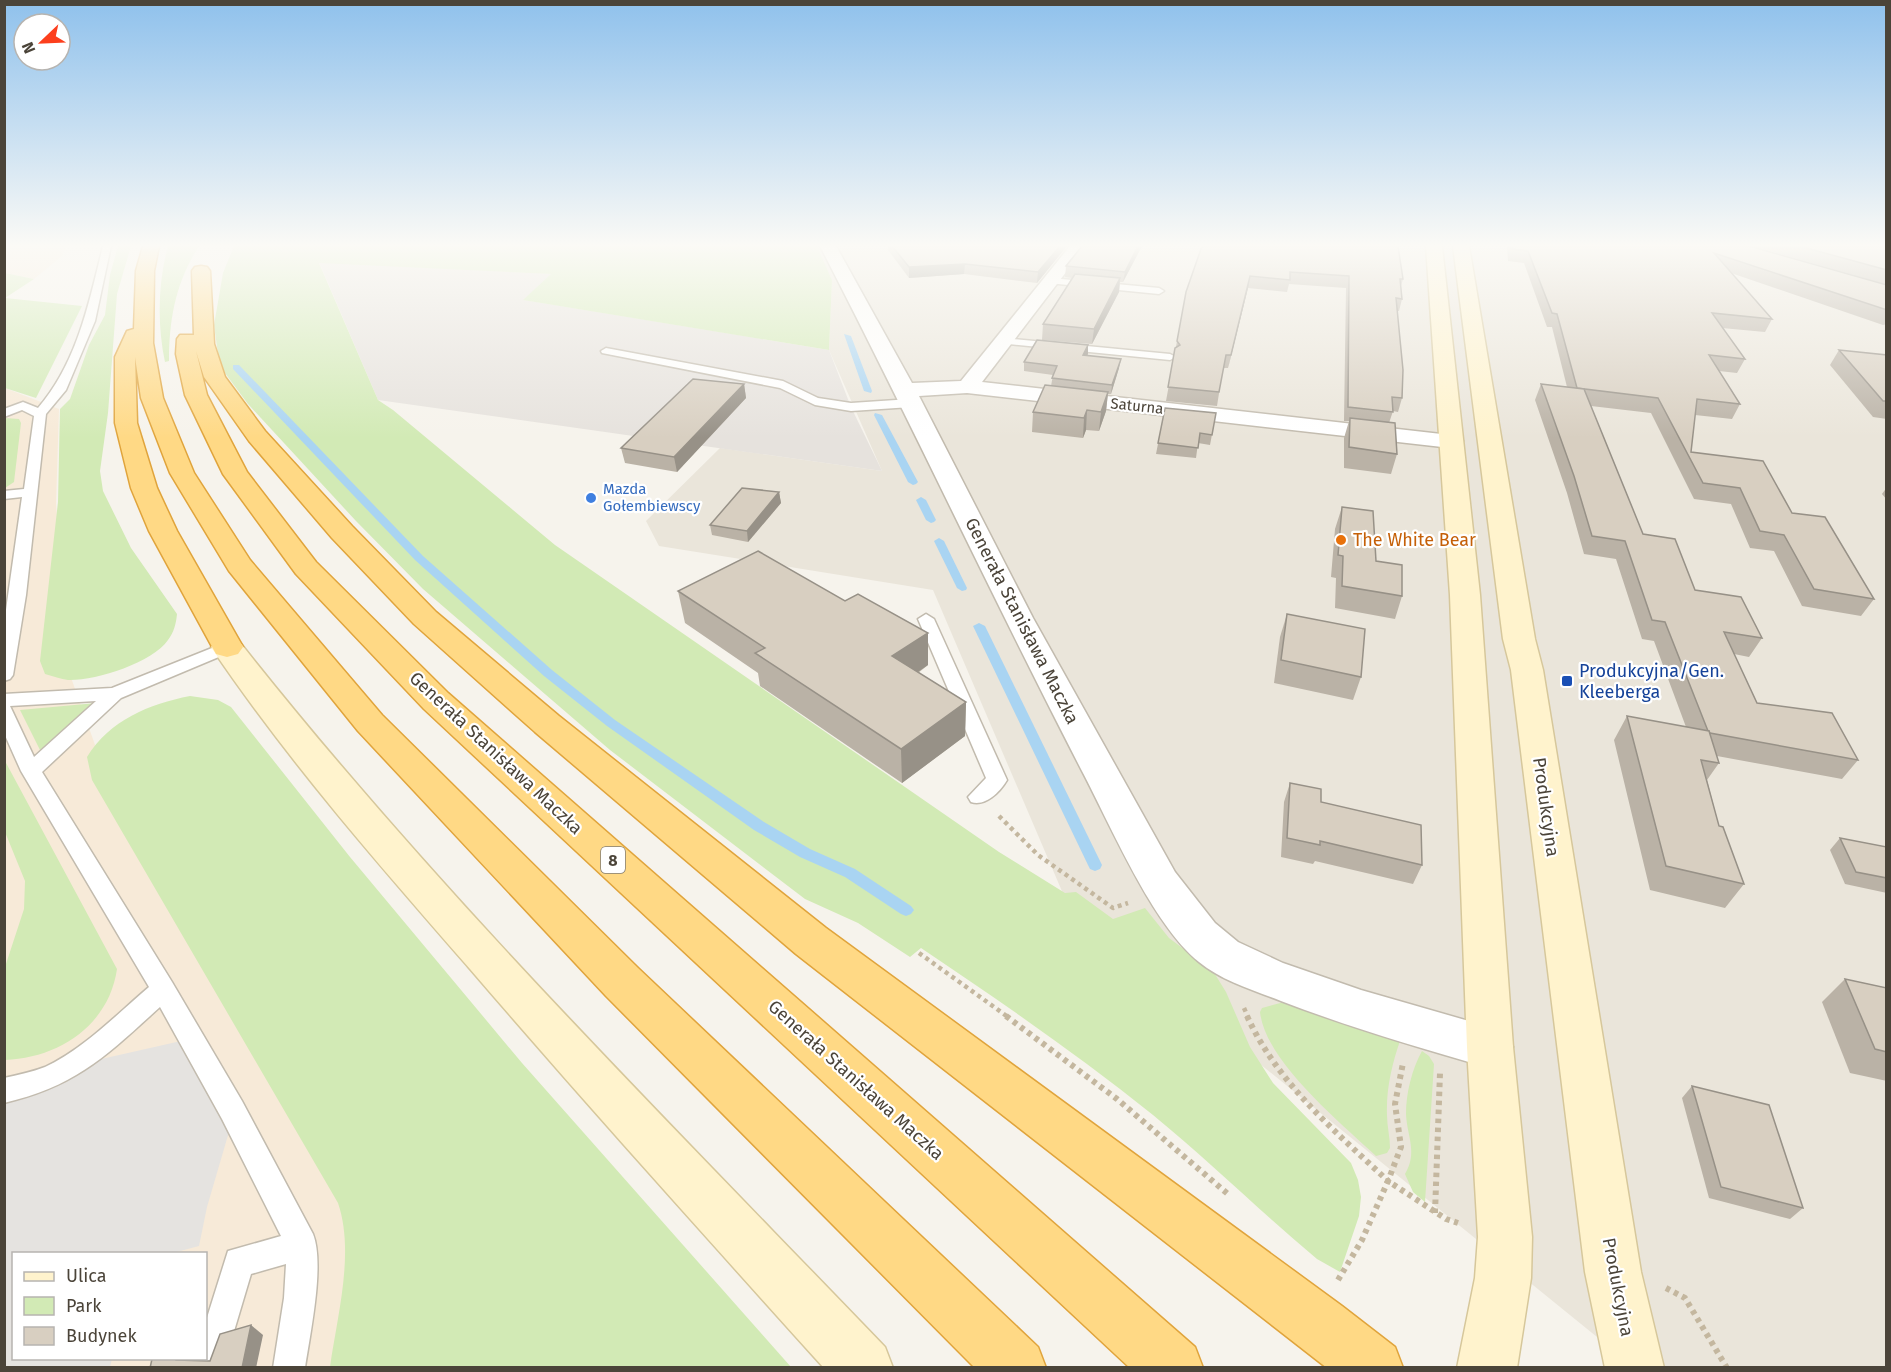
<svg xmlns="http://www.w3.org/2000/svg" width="1891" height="1372" font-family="'Fira Sans',sans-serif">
	<rect width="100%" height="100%" fill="#f6f3ec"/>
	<polygon fill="#eae5da" points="817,246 1886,246 1886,1367 1634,1367 1070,910 933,590 659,546 646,521 720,448 882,471 829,350 832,280"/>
	<g fill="#f7ead8" fill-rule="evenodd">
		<polygon points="4,246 67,246 62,256 34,279 5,273"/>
		<path d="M5,388L59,409L56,504L69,672L99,756L723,1367L5,1368ZM14,1254H206V1358H14Z"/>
	</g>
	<polygon fill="#e6e2dd" points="319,262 552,274 524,300 829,350 851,407 882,471 378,400"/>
	<g fill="#d2eab5">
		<path d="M118,246H131L117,294L108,413L100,471L103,491L131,548L177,614C176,624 174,632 168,640C152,663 95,681 68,680C61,679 53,676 45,674L40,661L58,502L60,409L70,399L89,345L105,315L110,275Z"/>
		<path d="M168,246H199C176,282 169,318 169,361L165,362C157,325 158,282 168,246Z"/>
		<path d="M234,246H817L832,280L829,350L523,300L551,274L319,263L378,400L393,410L555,545L999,852L1065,893L1076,892L1113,919L1145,908L1169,938L1213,971L1226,992L1250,1047L1273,1083L1351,1163L1358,1180L1361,1197L1359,1216L1340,1272L1317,1259C1261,1212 1209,1161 1153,1115C1078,1055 1000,1001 921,948L910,957L858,923L805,899L610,750L423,589L356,521L248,404L225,373L218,354L214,325L223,273Z"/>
		<polygon points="5,273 34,279 5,298 82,306 36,398 5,388"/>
		<polygon points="5,418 19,419 21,423 14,482 5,488"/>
		<path d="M190,696L218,700L231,707L350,857L522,1063L791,1367H330C337,1316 355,1253 338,1203L92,780L87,757C110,720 149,704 190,696Z"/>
		<polygon points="96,703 40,750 20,710"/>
		<path d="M5,761L117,969C109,1025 59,1058 5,1060V967L24,909L25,881L5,832Z"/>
		<path d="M1284,1002L1400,1041C1392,1064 1386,1089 1387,1115C1387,1126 1390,1137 1390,1148L1387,1153L1376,1156C1341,1123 1265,1061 1260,1012L1262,1008Z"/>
		<path d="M1422,1051L1429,1056L1434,1064L1425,1202L1413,1192L1405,1174C1418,1153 1407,1136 1406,1114C1406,1093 1412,1069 1422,1051Z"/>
	</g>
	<polygon fill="#e5e3e0" points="181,1041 231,1125 207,1207 199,1246 169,1254 14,1254 14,1358 112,1359 110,1367 5,1367 4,1081"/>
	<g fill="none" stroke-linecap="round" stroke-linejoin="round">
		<g fill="#a9d4f2" fill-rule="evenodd">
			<polygon points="844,334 851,336 872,391 871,393 864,391"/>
			<polygon points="233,365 239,365 423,556 552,670 615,720 764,822 810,849 855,869 911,906 914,910 911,914 906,916 901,914 845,877 800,857 754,830 607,726 544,676 415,560 233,369"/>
			<polygon points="875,413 882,415 918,482 916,484 913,485 908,482 874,415"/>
			<polygon points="921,497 926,500 936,520 934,522 931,523 926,520 916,500"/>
			<polygon points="939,538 944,541 967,588 966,590 962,591 957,588 934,541"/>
			<polygon points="979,623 985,626 1102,865 1100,869 1095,871 1090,869 1088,865 973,626"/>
		</g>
		<g stroke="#c2bbae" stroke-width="3">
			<g id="service">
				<path d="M103,246H111L95,321L66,390L46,414L26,595L13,675L10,679L4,681V624L22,497L4,499V491L24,489L34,416L22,410L4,417V409L23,402L38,408C77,363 89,303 103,246Z"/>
				<polygon points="1051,278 1159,288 1164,291 1159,294 1048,283 1048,279"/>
				<polygon points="1003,338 1170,354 1176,357 1170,360 999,343 999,339"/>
				<polygon points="606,348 783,381 818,398 851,403 911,399 917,403 911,407 851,411 815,405 780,388 602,353 601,351"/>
				<path d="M926,614L934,619L1007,780C1000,792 985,807 971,802L968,797L986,778L918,619Z"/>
				<path d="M227,642L233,643L236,647L233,651L121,698L42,772L172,982L242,1101L313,1234C325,1264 310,1334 305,1368H273L284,1298L286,1264L251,1274L223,1368H191L194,1358H206V1321L228,1251L281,1236L222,1119L160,1007C107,1055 77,1086 4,1103V1078C18,1075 32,1072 45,1067C84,1049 117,1014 149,987L21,771L4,733V694L112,688ZM96,701L34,757L10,706Z"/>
			</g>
		</g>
		<g stroke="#c2bbae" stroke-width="3">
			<path id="minor" d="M820,246H836L912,383L961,381L1070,246H1086L982,382L1459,436L1463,441L1459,446L1451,448L967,393L919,396L1033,618L1175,872L1215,923L1238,942L1283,963L1361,990L1507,1032L1513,1047L1507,1062L1490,1068C1419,1048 1349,1027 1281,1001C1253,990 1222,981 1199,962C1152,924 1111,826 1082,771C992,597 910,420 820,246Z"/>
		</g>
		<g stroke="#d6c79b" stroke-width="3">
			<g id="secondary">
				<polygon points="1426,246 1442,246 1480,595 1513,1047 1532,1237 1531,1278 1517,1368 1457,1368 1475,1278 1478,1237 1467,1047 1450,595"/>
				<polygon points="1453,246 1469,246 1535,639 1543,670 1641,1272 1664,1368 1605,1368 1585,1272 1511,670 1503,639"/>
				<path d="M227,637L238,640C436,891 664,1117 885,1347L893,1368H824C705,1236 586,1104 470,969C380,866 288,761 211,647L216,640Z"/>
			</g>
		</g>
		<g stroke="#e0a43c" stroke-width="3">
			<g id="trunk">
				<polygon points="143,246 159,246 154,271 153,343 163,398 194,473 250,560 382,715 638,968 1038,1347 1046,1368 975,1368 606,996 358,731 229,571 170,473 141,398 135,357 137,423 157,488 177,531 243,647 238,654 227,657 216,654 149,531 131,488 115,423 115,357 127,331 134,329 136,271"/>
				<polygon points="201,266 207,267 210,271 214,344 225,377 265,431 352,526 436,612 559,716 826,928 1342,1306 1395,1347 1403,1368 1327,1368 796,954 535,732 414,624 332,538 249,441 204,377 196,351 207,395 247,472 316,562 448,693 1195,1347 1203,1368 1130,1368 424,709 296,574 223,474 185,395 176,354 177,339 180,335 194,335 192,271 195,267"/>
			</g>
		</g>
		<g stroke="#c4b79f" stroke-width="4.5" stroke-dasharray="4 4" stroke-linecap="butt">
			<polyline points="999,816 1038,855 1113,908 1128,903"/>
			<polyline points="919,953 1008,1017"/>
			<polyline points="1244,1008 1248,1017"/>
		</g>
		<g stroke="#c4b79f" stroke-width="6" stroke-dasharray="4.5 4.5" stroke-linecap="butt">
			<polyline points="1006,1016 1117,1099 1229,1195"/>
			<path d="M1247,1016C1278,1084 1335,1131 1388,1181L1401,1147L1395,1104L1403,1063"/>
			<polyline points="1435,1213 1440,1073"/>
			<polyline points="1338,1280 1362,1240 1388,1181 1446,1219 1458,1223"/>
			<polyline points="1666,1288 1685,1298 1727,1368"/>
		</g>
		<use href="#service" fill="#fff" fill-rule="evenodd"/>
		<use href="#minor" fill="#fff" fill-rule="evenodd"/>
		<use href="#secondary" fill="#fff3cd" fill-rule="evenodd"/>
		<use href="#trunk" fill="#ffd985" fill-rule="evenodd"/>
	</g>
	<g fill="#bab2a6">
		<polygon points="888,246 1067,246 1037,283 964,274 909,278 888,250"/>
		<polygon points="1082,246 1142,246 1123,282 1120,282 1119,292 1092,344 1042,340 1043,324 1072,278 1065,277 1066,266"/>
		<polygon points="1202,246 1403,279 1401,286 1402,299 1399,311 1397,311 1402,398 1398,412 1393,411 1389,423 1397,454 1391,474 1344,468 1344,438 1349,421 1344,421 1346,288 1289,284 1287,292 1248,288 1228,368 1223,368 1217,406 1166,401 1186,292"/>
		<polygon points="1507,246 1749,246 1871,280 1752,246 1887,246 1887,324 1883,325 1731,273 1772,319 1765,332 1722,328 1745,359 1737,373 1719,371 1740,404 1732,419 1695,415 1691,452 1792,513 1874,599 1861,616 1802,606 1774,551 1750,548 1731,504 1694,499 1651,413 1591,406 1643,534 1695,590 1762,638 1749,657 1734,654 1757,703 1858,760 1842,779 1717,756 1719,763 1707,780 1719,826 1744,884 1725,908 1650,890 1614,740 1627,716 1686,727 1654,641 1642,639 1616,559 1584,554 1567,493 1535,400 1541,384 1567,387 1552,327 1547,327 1524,263 1508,261"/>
		<polygon points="1839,350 1887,355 1887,419 1873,417 1830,365"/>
		<polygon points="1088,354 1087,355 1119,368 1111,394 1108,394 1106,411 1099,431 1086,430 1083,438 1032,432 1033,412 1051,386 1053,375 1024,371 1024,362"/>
		<polygon points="744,384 746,398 677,472 625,463 621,448"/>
		<polygon points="1165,408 1216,413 1210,445 1198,443 1196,458 1156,454"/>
		<polygon points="1887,487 1887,500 1882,494"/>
		<polygon points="779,492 781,503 748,542 712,535 710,525"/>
		<polygon points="1342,507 1376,561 1402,596 1395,619 1335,608 1336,578 1331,577 1335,529"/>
		<polygon points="678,591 928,633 928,665 918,673 966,702 965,736 902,783 760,686 758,673 685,623"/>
		<polygon points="1287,614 1361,677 1353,700 1274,683 1280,637"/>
		<polygon points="1290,783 1422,865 1413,884 1315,861 1313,864 1281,857 1284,802"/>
		<polygon points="1840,838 1887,847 1887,893 1845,884 1830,850"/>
		<polygon points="1845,979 1887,988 1887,1081 1850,1073 1822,1002"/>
		<polygon points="1692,1086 1803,1208 1790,1219 1709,1198 1682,1098"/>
	</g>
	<g fill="#979187">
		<polygon points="1060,246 1067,246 1037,283 1038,272"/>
		<polygon points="1138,246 1142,246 1123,282 1125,272"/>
		<polygon points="965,264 964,274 909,278 909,267"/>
		<polygon points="1250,276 1248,288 1228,368 1231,355"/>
		<polygon points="1120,278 1119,292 1092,344 1094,329"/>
		<polygon points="1088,345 1088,354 1083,364 1083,355"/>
		<polygon points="1121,359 1119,368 1111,394 1112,385"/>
		<polygon points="744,384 746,398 677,472 674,457"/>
		<polygon points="1108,392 1106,411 1099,431 1101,412"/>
		<polygon points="1087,410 1086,430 1083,438 1084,418"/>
		<polygon points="779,492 781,503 748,542 747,531"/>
		<polygon points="928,633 928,665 893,689 892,656"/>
		<polygon points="966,702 965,736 902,783 901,749"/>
		<polygon points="251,1325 263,1335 256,1368 242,1368"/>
		<polygon points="176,1359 192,1359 190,1368 176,1360"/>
	</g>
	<g fill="#d8cfc1" stroke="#979187" stroke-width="1.5">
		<polygon points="892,246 1060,246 1038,272 965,264 909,267"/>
		<polygon points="1082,246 1138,246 1125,272 1066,266"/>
		<polygon points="1202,246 1398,246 1403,279 1400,279 1402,299 1396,298 1403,370 1402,398 1392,397 1393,412 1348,407 1349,276 1290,272 1290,280 1250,276 1231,355 1226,355 1219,392 1168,387 1175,348 1180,345 1177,341 1186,292"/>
		<polygon points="1512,246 1749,246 1887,285 1887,310 1714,253 1772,319 1712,313 1745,359 1709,355 1740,404 1697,399 1691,452 1763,461 1792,513 1825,517 1874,599 1814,589 1784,535 1760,531 1740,488 1703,483 1658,398 1577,388 1557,314 1552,313 1528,251 1512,249"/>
		<polygon points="1799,246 1887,246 1887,270"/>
		<polygon points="1075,274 1120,278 1094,329 1043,324"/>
		<polygon points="1037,340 1088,345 1083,355 1121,359 1112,385 1052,378 1057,366 1024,362"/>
		<polygon points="1839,350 1887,355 1887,401 1883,401"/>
		<polygon points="693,379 744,384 674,457 621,448"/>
		<polygon points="1541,384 1584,389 1643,534 1675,539 1695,590 1741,597 1762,638 1724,632 1757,703 1832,713 1858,760 1710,733 1709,731 1708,731 1665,622 1652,620 1625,541 1592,536 1574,476"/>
		<polygon points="1045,385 1108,392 1101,412 1087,410 1084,418 1033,412"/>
		<polygon points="1165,408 1216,413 1212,435 1200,433 1198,448 1158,443"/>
		<polygon points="1350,418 1395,423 1397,454 1349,447"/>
		<polygon points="742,488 779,492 747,531 710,525"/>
		<polygon points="1342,507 1373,511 1376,561 1402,565 1402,596 1342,586 1343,556 1338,555"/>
		<polygon points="758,551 845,601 858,594 928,633 892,656 966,702 901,749 755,653 765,648 678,591"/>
		<polygon points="1287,614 1365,629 1361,677 1281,660"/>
		<polygon points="1627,716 1709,731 1719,763 1701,760 1719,826 1723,827 1744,884 1666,866"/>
		<polygon points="1290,783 1321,789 1321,802 1421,825 1422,865 1320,841 1320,845 1287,838"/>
		<polygon points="1840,838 1887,847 1887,878 1856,872"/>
		<polygon points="1845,979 1887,988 1887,1052 1875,1049"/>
		<polygon points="1692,1086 1769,1105 1803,1208 1721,1187"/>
		<polygon points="251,1325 242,1368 150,1368 152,1359 176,1359 176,1360 210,1361 220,1334"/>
	</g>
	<linearGradient id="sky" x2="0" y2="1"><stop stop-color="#8fc1ec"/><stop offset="0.56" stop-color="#fbfaf6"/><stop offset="1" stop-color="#fbfaf6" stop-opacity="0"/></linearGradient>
	<rect width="1891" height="438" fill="url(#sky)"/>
	<circle fill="#3f7fe0" stroke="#fff" stroke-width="2" cx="591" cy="498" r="6"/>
	<circle fill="#e8710a" stroke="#fff" stroke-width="2" cx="1341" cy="540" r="6"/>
	<rect fill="#1a4fb4" stroke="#fff" stroke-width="2" x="1561" y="675" width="12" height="12" rx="3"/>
	<g text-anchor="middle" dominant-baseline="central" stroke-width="4.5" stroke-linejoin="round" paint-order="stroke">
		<g font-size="15" fill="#4b4439" stroke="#fff">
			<text transform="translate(1137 406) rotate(6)">Saturna</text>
		</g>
		<g font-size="15" fill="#366cbe" stroke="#fff" text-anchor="start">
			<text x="603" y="489">Mazda<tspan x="603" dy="17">Gołembiewscy</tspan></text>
		</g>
		<rect fill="#fff" stroke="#817c74" stroke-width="1.5" x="601" y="847" width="24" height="26" rx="4.5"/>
		<g font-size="16" font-weight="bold" fill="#4b4439">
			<text x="613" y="860">8</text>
		</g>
		<g font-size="18" fill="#c56008" stroke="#fff" text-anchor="start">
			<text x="1353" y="540">The White Bear</text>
		</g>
		<g font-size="18" fill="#4b4439" stroke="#fff">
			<text transform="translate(1022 621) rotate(63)">Generała Stanisława Maczka</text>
			<text transform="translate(496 753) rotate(43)">Generała Stanisława Maczka</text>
			<text transform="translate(1546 807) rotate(82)">Produkcyjna</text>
			<text transform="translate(856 1080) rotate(42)">Generała Stanisława Maczka</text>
			<text transform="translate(1618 1287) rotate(79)">Produkcyjna</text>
		</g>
		<g font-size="18" fill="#164399" stroke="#fff" text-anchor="start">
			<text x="1579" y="671">Produkcyjna/Gen.<tspan x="1579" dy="21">Kleeberga</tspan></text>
		</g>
	</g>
	<rect width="1891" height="1372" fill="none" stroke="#4b4439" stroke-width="12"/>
	<rect x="12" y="1252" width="195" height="108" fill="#ffffff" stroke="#b7b4b0" stroke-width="1.5"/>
	<rect x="24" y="1272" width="30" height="9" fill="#fff3cd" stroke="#b7b4b0" stroke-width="1.5"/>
	<text x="66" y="1282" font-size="18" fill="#4b4439">Ulica</text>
	<rect x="24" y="1297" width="30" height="18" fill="#d2eab5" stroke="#b7b4b0" stroke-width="1.5"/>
	<text x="66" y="1312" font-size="18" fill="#4b4439">Park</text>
	<rect x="24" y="1327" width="30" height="18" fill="#d8cfc1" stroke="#b7b4b0" stroke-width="1.5"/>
	<text x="66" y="1342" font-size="18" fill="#4b4439">Budynek</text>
	<g transform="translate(42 42) rotate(247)"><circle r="28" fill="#ffffff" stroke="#b7b4b0" stroke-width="1.5"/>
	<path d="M0-4.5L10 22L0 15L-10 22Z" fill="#fc3f1d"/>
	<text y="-9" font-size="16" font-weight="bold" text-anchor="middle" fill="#4b4439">N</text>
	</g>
</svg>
